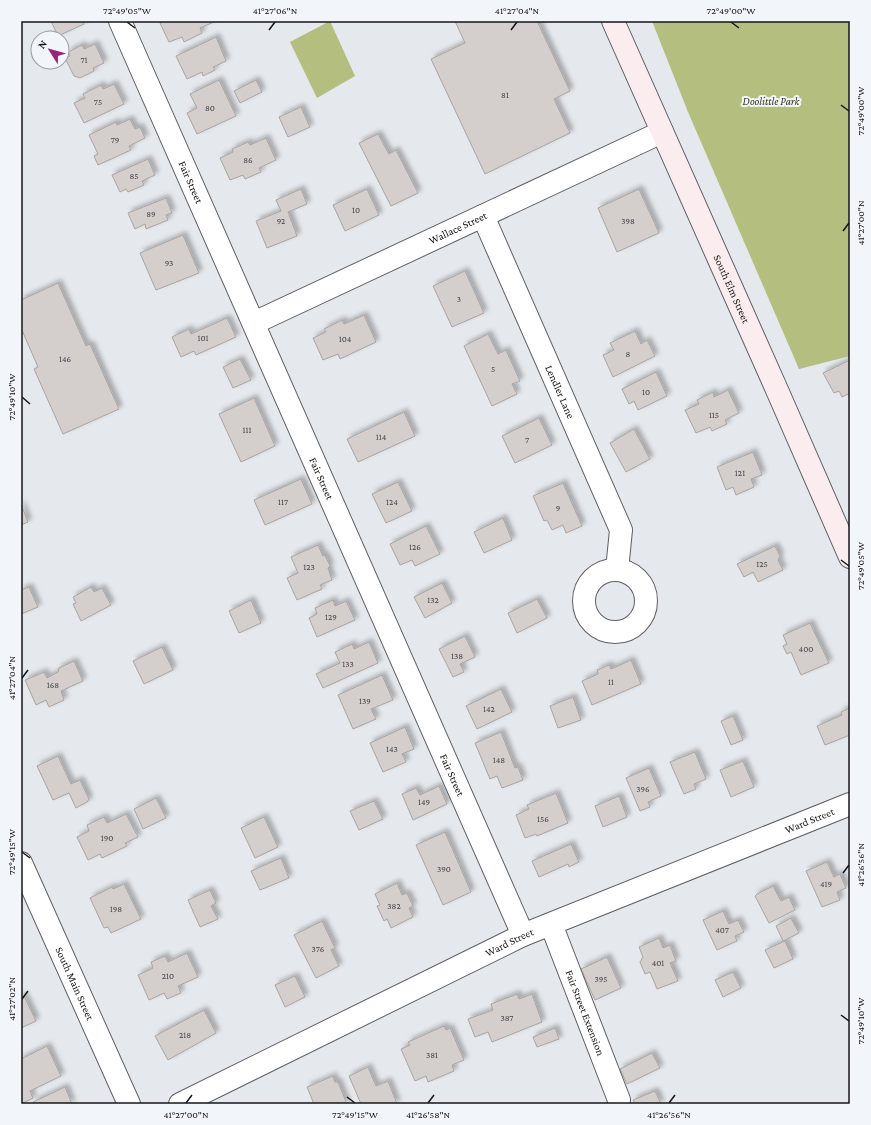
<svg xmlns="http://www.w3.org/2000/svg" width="871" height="1125" font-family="'Crimson Pro',serif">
	<defs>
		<filter id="shadow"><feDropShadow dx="3.5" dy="-3.5" stdDeviation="2" flood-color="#0004"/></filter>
	</defs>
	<rect width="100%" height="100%" fill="#e5e8ec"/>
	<g fill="#b3be7f">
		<polygon points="330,21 355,76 317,98 290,42"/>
		<polygon points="652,21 850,21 850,356 799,369 688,112"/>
	</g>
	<g fill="#d4cfcd" stroke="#a9a4a1" filter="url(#shadow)">
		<polygon points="51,21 82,21 84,24 58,36"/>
		<polygon points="164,21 216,21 200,28 202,33 184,42 182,37 169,42 160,23"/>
		<polygon points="455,21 537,21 570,91 554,99 570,133 485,174 431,59 465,43"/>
		<polygon points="216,37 226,61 213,67 215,70 203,76 202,72 187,79 176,56"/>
		<polygon points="95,44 104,63 93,68 94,71 80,78 74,76 65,58 70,56 68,52 82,45 84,49"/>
		<polygon points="219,80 236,116 197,134 187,113 197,108 190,94"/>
		<polygon points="256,80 262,92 240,103 234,91"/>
		<polygon points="114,84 124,104 84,123 74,103 85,98 83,94 101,85 103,89"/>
		<polygon points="301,107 310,127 288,137 279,117"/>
		<polygon points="130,119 135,129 140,127 145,138 129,146 131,150 98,165 94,156 98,154 89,135 116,122 117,125"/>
		<polygon points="378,134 389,154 396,150 418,193 391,206 359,143"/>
		<polygon points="266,138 276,160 259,168 261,172 245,179 243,175 230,180 220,158 233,152 232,149 248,142 250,145"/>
		<polygon points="148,159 155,175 142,181 144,185 128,192 126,189 120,192 112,175"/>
		<polygon points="301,189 307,204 288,212 297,236 267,248 256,221 281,211 276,200"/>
		<polygon points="367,189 379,215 345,231 333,205"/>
		<polygon points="639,189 659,233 617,252 598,208"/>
		<polygon points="166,198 172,213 166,215 168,220 146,229 145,224 135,229 128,213"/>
		<polygon points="183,235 199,273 156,290 140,253"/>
		<polygon points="465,271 484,313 452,327 433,286"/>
		<polygon points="58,283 86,346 90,344 119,409 63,434 34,369 38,367 21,328 21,300"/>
		<polygon points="364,315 376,342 340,359 338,354 323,360 313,338 326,332 324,329 342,320 344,324"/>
		<polygon points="227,318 236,337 196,355 194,351 181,357 172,337 189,329 191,334"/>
		<polygon points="635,331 641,344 647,340 655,356 613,377 603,355 614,350 610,343"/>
		<polygon points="488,334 498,354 506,350 520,381 512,384 517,394 492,406 464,346"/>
		<polygon points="240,359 251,380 233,388 223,367"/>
		<polygon points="850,360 850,393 842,397 839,391 834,393 823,373"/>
		<polygon points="656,372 667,396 638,410 634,401 629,404 622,389"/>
		<polygon points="728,390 739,413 725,420 727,424 712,431 710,427 696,433 685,410 699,404 697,400 713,392 714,397"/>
		<polygon points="254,398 275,446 241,462 219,414"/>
		<polygon points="404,412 415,436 358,462 347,439"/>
		<polygon points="539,418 552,445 515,463 502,436"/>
		<polygon points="634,429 650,459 626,472 610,443"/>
		<polygon points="753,452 762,475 751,479 754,487 736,495 733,487 726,490 717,467"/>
		<polygon points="301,479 312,504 265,525 254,500"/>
		<polygon points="398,482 412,511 386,523 372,494"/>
		<polygon points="563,483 582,526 566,533 563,525 552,530 547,520 544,521 533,496"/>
		<polygon points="21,504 28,522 21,525"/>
		<polygon points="503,518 512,540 484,553 474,532"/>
		<polygon points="426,526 440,554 415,566 412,560 400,565 390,544"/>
		<polygon points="318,545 323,556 325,555 330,566 328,568 332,580 320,585 322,589 297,600 287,578 298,573 291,557"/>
		<polygon points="775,546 780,556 778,560 783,570 758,582 753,572 744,577 737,564"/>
		<polygon points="442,583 452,603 425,618 414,597"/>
		<polygon points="29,587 38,607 21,614 21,590"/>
		<polygon points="91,587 94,592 102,588 111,605 81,621 73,604 76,603 73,597"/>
		<polygon points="537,599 547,618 517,633 508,613"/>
		<polygon points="251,600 261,623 239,633 229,611"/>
		<polygon points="333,600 335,606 346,601 355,620 317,637 309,618 317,614 315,608"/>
		<polygon points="810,623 829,663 801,675 791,652 787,654 783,646 787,644 783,635"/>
		<polygon points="465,636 475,657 460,664 464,672 453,677 439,649"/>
		<polygon points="369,642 378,663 323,688 316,674 340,663 335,652 352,644 354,649"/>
		<polygon points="162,647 173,670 144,684 133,661"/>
		<polygon points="631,660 641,684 592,705 582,681 598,674 597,670 609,665 611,669"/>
		<polygon points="74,661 83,681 61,691 64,700 49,707 46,700 36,705 25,680 44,672 47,678 58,672 59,668"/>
		<polygon points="382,675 393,700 371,709 376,719 353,729 338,695"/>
		<polygon points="501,689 512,712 477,729 466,706"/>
		<polygon points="573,697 581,720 558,728 550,706"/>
		<polygon points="850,708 850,735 825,745 817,726 842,715 841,712"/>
		<polygon points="733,716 743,740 731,745 721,721"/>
		<polygon points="405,727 414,749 402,754 406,762 383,772 370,743"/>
		<polygon points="501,732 515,768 518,767 523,780 502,788 497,776 490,779 475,743"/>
		<polygon points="695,752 706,779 694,784 696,789 684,794 670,762"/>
		<polygon points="58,756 71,784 80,780 89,799 87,802 76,808 69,793 53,800 37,766"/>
		<polygon points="743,761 754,787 731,797 720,770"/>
		<polygon points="649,768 661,796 648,802 650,807 640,811 626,778"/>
		<polygon points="439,786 447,804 413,820 402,794 416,788 420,795"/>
		<polygon points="556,793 568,823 537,836 536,834 525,838 516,815 529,809 527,805"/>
		<polygon points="619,796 627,817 603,827 595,806"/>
		<polygon points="156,798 166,818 143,829 134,809"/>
		<polygon points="374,801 383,819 359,830 350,811"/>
		<polygon points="126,814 138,837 125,843 127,846 102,858 100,854 88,860 77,837 89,831 87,825 104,817 107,823"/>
		<polygon points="264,817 278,847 255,858 241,828"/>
		<polygon points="445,832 471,892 443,905 416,845"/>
		<polygon points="571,844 579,862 569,867 568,864 539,877 532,861"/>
		<polygon points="281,858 289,878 260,890 251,871"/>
		<polygon points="827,862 834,877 840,874 846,888 837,892 840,900 822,907 806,871"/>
		<polygon points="397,883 402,895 407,893 413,906 409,908 413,917 391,928 387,919 384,921 377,906 380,905 375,894"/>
		<polygon points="124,884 141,919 111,933 108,927 104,928 90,898 112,887 113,889"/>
		<polygon points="773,886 781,901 789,897 795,910 769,923 755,896 757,894"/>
		<polygon points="210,890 216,903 211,906 218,919 200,927 188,900"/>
		<polygon points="723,911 729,924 738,920 744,932 735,936 737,941 717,950 703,920"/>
		<polygon points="791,918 799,933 783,941 776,926"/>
		<polygon points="322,921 335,948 331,950 339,966 316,978 294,935"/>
		<polygon points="659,938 663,948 670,945 676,961 670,963 678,981 657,989 650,972 645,974 640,962 643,957 639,947"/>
		<polygon points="785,941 793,959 774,968 765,950"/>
		<polygon points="187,953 198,977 178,986 181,993 167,999 164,993 149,1000 138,975 153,968 151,962 165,956 168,962"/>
		<polygon points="607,957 621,988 595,1000 581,969"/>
		<polygon points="733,972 741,988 723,997 715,980"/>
		<polygon points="295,976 305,997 285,1007 275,985"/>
		<polygon points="517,994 519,999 532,994 542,1022 492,1042 488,1032 475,1037 468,1019 493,1010 491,1004"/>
		<polygon points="24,996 36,1021 21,1028 21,997"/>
		<polygon points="204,1010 216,1033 168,1060 155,1036"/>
		<polygon points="444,1026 446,1030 450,1028 464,1060 452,1065 454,1071 428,1082 426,1076 415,1081 401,1049 410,1045 408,1042"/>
		<polygon points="555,1028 559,1039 537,1047 533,1037"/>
		<polygon points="47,1046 61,1076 30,1091 33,1098 21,1104 21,1059"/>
		<polygon points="652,1053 660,1068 627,1084 620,1069"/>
		<polygon points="368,1067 376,1086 388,1081 397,1104 361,1104 349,1076"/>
		<polygon points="333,1076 335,1082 338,1082 347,1104 314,1104 307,1087"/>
		<polygon points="65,1087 72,1104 33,1104 34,1104 33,1102"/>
		<polygon points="655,1091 661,1104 635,1104 633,1100"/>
	</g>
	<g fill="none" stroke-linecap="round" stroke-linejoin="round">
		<g stroke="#5e6064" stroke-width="24">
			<g id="minor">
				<path id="s1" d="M120,21L523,935"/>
				<path id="s2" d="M483,216L621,530L617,570"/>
				<path id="s3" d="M254,323L662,132"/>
				<circle cx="615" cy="601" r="31"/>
				<path id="s4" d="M21,863L129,1104"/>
				<path id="s5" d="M551,924L619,1100"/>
			</g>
		</g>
		<g stroke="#5e6064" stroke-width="24">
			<g id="tertiary">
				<path id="s6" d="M180,1104L523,935L850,804"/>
			</g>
		</g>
		<g stroke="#5e6064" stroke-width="24">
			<g id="secondary">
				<path id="s7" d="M613,21L777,390L850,557"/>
			</g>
		</g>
		<use href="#minor" stroke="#fff" stroke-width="22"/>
		<use href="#tertiary" stroke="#fff" stroke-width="22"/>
		<use href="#secondary" stroke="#fbecf0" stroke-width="22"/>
	</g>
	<path fill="none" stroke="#151618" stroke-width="1.5" d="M127,22L135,28M731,22L739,28M269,30L275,22M511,30L517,22M841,105L849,111M843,231L849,223M22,397L30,404M841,560L849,566M22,678L28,670M22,852L30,858M843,873L849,865M22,999L28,991M841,1015L849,1021M347,1097L355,1103M186,1103L192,1095M428,1103L434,1095M669,1103L675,1095"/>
	<g text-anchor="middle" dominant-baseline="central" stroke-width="4" stroke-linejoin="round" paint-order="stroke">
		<g font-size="9" fill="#454445">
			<text x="84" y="60">71</text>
			<text x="505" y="95">81</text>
			<text x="98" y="102">75</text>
			<text x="210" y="108">80</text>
			<text x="115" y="140">79</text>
			<text x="248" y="160">86</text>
			<text x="134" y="176">85</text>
			<text x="356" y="210">10</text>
			<text x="151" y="214">89</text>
			<text x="281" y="221">92</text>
			<text x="628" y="221">398</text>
			<text x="169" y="263">93</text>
			<text x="459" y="299">3</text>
			<text x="203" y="338">101</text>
			<text x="345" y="339">104</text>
			<text x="628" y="354">8</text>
			<text x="65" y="359">146</text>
			<text x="493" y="369">5</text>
			<text x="646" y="392">10</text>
			<text x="714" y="415">115</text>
			<text x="247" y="430">111</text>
			<text x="381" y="437">114</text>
			<text x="527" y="440">7</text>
			<text x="740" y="473">121</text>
			<text x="283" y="502">117</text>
			<text x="392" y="502">124</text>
			<text x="558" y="508">9</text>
			<text x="415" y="547">126</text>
			<text x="762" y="564">125</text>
			<text x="309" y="567">123</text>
			<text x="433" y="600">132</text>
			<text x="331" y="617">129</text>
			<text x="806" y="649">400</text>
			<text x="457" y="656">138</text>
			<text x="348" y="664">133</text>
			<text x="611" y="682">11</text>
			<text x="53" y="685">168</text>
			<text x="365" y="701">139</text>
			<text x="489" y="709">142</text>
			<text x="392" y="749">143</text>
			<text x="499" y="760">148</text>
			<text x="643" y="789">396</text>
			<text x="424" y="802">149</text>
			<text x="543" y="819">156</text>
			<text x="107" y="838">190</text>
			<text x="444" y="869">390</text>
			<text x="826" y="884">419</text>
			<text x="394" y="906">382</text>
			<text x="116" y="909">198</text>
			<text x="722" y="930">407</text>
			<text x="318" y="949">376</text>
			<text x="658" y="963">401</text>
			<text x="168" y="976">210</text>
			<text x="601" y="979">395</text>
			<text x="507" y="1018">387</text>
			<text x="185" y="1035">218</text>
			<text x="432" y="1055">381</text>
		</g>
		<g font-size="11" font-style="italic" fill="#2f3511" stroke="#f2f5fa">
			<text x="771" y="101">Doolittle Park</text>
		</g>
		<g font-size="11" fill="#151618" stroke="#f2f5fa">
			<text stroke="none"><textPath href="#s1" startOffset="176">Fair Street</textPath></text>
			<text stroke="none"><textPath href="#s3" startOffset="225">Wallace Street</textPath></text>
			<text stroke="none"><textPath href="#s7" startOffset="293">South Elm Street</textPath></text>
			<text stroke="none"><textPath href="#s2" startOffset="192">Lendler Lane</textPath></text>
			<text stroke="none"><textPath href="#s1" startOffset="500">Fair Street</textPath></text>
			<text stroke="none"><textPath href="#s1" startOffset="824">Fair Street</textPath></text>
			<text stroke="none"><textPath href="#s6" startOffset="691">Ward Street</textPath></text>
			<text stroke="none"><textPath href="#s6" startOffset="367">Ward Street</textPath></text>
			<text stroke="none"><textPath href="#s4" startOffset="132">South Main Street</textPath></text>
			<text stroke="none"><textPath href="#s5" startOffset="95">Fair Street Extension</textPath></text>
		</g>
	</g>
	<rect width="871" height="1125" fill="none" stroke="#f2f5fa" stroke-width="44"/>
	<g transform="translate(50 50) rotate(307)"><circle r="19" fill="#f2f5fa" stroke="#9a9ca0"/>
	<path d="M0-3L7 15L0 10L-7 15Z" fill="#9e2278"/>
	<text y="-6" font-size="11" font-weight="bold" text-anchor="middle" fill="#151618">N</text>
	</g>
	<rect x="22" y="22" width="827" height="1081" fill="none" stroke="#151618" stroke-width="1.5"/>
	<g font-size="10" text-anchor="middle" fill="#151618">
		<text x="127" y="14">72°49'05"W</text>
		<text x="275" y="14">41°27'06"N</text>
		<text x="517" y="14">41°27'04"N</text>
		<text x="731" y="14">72°49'00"W</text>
		<text transform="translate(860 111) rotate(-90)" y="4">72°49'00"W</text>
		<text transform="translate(860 223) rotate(-90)" y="4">41°27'00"N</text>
		<text transform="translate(11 397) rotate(-90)" y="4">72°49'10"W</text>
		<text transform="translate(860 566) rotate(-90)" y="4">72°49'05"W</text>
		<text transform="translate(11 678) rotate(-90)" y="4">41°27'04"N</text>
		<text transform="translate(11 852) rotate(-90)" y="4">72°49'15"W</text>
		<text transform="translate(860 865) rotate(-90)" y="4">41°26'56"N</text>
		<text transform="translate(11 999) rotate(-90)" y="4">41°27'02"N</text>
		<text transform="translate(860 1021) rotate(-90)" y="4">72°49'10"W</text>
		<text x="186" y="1118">41°27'00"N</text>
		<text x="355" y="1118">72°49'15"W</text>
		<text x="428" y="1118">41°26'58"N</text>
		<text x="669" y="1118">41°26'56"N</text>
	</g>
</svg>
